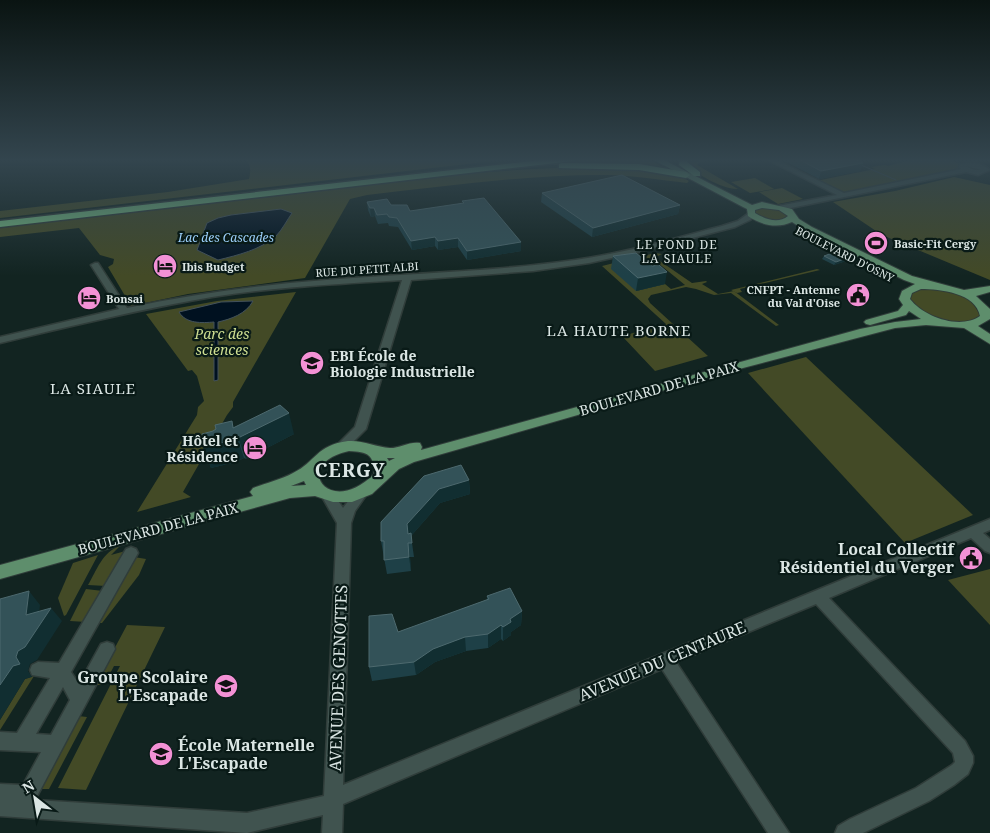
<svg xmlns="http://www.w3.org/2000/svg" width="990" height="833" font-family="'Noto Serif',serif">
	<rect width="100%" height="100%" fill="#122421"/>
	<g fill="#434a26">
		<path d="M245,159H511L0,218V211L168,192L249,179C251,171 251,164 245,159Z"/>
		<polygon points="589,159 650,159 666,169 580,165 531,165"/>
		<path d="M686,159H714L702,161L697,165L738,189C724,190 693,173 684,161Z"/>
		<polygon points="914,159 948,159 958,163 959,169 844,193 816,181 875,169 871,167 885,165 888,166"/>
		<path d="M595,167C621,168 667,167 689,181L687,183C662,180 636,176 611,175C529,174 448,186 367,195L350,199L305,278L188,294L131,306L108,267L113,264L114,259L100,255L79,228L0,237V228C106,214 213,202 320,190C411,179 503,168 595,167Z"/>
		<polygon points="954,177 990,185 990,280 882,235 833,202 895,191"/>
		<polygon points="755,178 774,189 750,193 731,182"/>
		<polygon points="782,188 803,199 778,204 759,192"/>
		<path d="M760,207L778,209L787,214V216C777,225 764,218 753,213L755,208Z"/>
		<polygon points="655,253 662,254 658,256 657,259 692,283 706,281 707,282 702,284 718,294 734,291 779,325 776,326 731,293 714,295 696,289 686,287 651,295 648,299 650,303 708,356 655,371 622,336 666,324 602,266 638,257 636,291 665,284 671,289 685,285 652,258 647,259 643,256"/>
		<polygon points="817,269 820,270 740,289 742,292 737,293 731,290"/>
		<path d="M926,288C950,292 970,291 980,316C965,327 939,322 924,313C918,309 914,304 909,299L910,294L916,290Z"/>
		<polygon points="296,292 233,402 233,407 227,415 183,492 191,497 137,512 197,415 198,407 204,401 197,376 192,370 188,371 146,314 217,301"/>
		<polygon points="806,357 973,515 905,543 748,373"/>
		<path d="M120,546L111,555L129,550L106,586L88,585C97,570 102,552 120,546Z"/>
		<polygon points="98,555 66,615 64,616 58,598 73,563"/>
		<polygon points="134,557 146,559 139,575 102,623 93,623"/>
		<polygon points="990,569 990,625 948,580"/>
		<polygon points="86,589 103,591 86,622 70,621"/>
		<polygon points="127,625 165,627 86,790 58,788 120,666 114,666 104,685 95,685"/>
		<polygon points="34,676 0,730 0,720 25,679"/>
		<polygon points="78,716 87,717 49,789 39,789"/>
	</g>
	<g fill="#001120" stroke="#42515b">
		<path d="M281,209L292,213C287,220 282,230 276,236C260,250 238,255 218,260L197,250L207,223L218,218L231,215Z"/>
		<path d="M253,301C246,314 231,319 218,322V380L214,381V322C202,323 186,324 179,312L221,302Z"/>
	</g>
	<g fill="none" stroke-linecap="round" stroke-linejoin="round">
		<polyline stroke="#42515b" stroke-width="1" points="861,165 896,180"/>
		<g stroke="#303d3a" stroke-width="3">
			<g id="minor">
				<path d="M766,159H774L844,193L961,169L959,167L960,164C970,161 983,163 990,170L978,175L966,172L781,210L777,208L778,206L837,195ZM965,166L982,170H975Z"/>
				<path d="M749,213L756,215L750,220L735,227L634,253L589,263L533,271L411,280L366,429L345,450L341,451L335,447L355,427L402,280C339,284 275,287 212,297C141,309 70,326 0,343V337L119,309L91,265L95,263H98L127,308C193,294 259,285 326,280C409,273 492,272 575,260C624,253 673,239 722,226L738,221Z"/>
				<path d="M361,489L366,491L367,494L355,511L351,523L343,785L990,519V530L983,533L990,539V553L985,551L971,538L829,598L965,741L973,756V763L968,774L954,785L929,801L863,833H835L838,826L850,819L916,788L952,765L955,762L953,753L816,604L676,662L789,833H768L662,669L343,804L342,833H322L323,815L247,833L0,816V784L23,785L41,752L0,750V732L17,733L50,678L32,675L30,670L32,665L38,662L59,663L126,549L131,547L136,549L138,553L71,672L79,684L101,644L107,642L113,644L115,649L35,800L247,813L324,796L337,523L321,495L322,492H332L343,508L356,491ZM63,687L70,700L51,735L36,734Z"/>
			</g>
		</g>
		<g stroke="#303d3a" stroke-width="2">
			<path id="major" d="M652,159H662L752,205L762,202L792,209L799,219L812,227L912,276L964,290L990,286V292L976,296L990,309V319L978,326L990,334V344L964,328L926,325L895,328L724,373L414,462L399,469L372,494L352,502H333L315,496L290,498L0,579V565L253,496L250,492L253,488C266,483 280,480 293,473C316,462 316,445 348,441C363,440 376,447 390,448C400,448 410,441 420,443L422,447L421,450L860,329L895,322L921,319L909,311L906,315L870,325L866,324L864,322L866,320L898,311L903,305L899,299L902,291L915,284L904,280L806,231L792,222C777,229 761,225 748,216L747,209L743,207ZM762,208L779,210L788,216C778,224 765,219 755,213V210ZM921,289C940,289 976,293 980,316C960,330 924,317 910,299L912,293ZM349,451C368,452 374,454 374,474C329,519 290,464 349,451ZM387,458H395L389,461ZM304,481L306,485L291,486Z"/>
		</g>
		<g stroke="#303d3a" stroke-width="3">
			<g id="highway">
				<polygon points="550,159 577,159 573,161 0,227 0,221"/>
				<polygon points="680,159 688,159 687,162 700,172 700,176 694,176 679,165"/>
				<polygon points="562,163 639,164 686,172 690,175 686,178 639,170 559,168 559,164"/>
			</g>
		</g>
		<use href="#minor" fill="#40534f" fill-rule="evenodd"/>
		<use href="#major" fill="#5e8e6c" fill-rule="evenodd"/>
		<use href="#highway" fill="#72b67f" fill-rule="evenodd"/>
	</g>
	<g fill="#1e4047">
		<polygon points="781,159 855,159 863,163 860,171 819,179"/>
		<polygon points="542,193 680,205 678,214 592,237 541,202"/>
		<polygon points="462,201 521,242 521,251 467,260 458,247 438,250 435,246 412,250 398,227 389,226 388,223 378,224 375,216 371,217 368,210 367,202 391,205 410,211 463,204"/>
		<polygon points="613,256 665,284 636,291 611,269"/>
		<polygon points="824,256 847,258 846,261 834,265 822,259"/>
		<polygon points="234,427 294,434 246,459 244,458 236,462 211,468 203,447 213,431"/>
		<polygon points="469,480 470,494 440,503 411,536 414,557 410,557 411,571 387,574 381,541"/>
		<polygon points="487,596 522,611 521,625 511,632 511,635 503,641 501,639 488,648 466,651 435,662 416,675 372,681 369,667 398,632 487,600"/>
	</g>
	<g fill="#112e31">
		<polygon points="863,163 860,171 819,179 821,171"/>
		<polygon points="680,205 678,214 592,237 593,228"/>
		<polygon points="370,208 374,208 375,216 371,217"/>
		<polygon points="435,237 435,246 412,250 411,241"/>
		<polygon points="458,238 458,247 438,250 438,241"/>
		<polygon points="521,242 521,251 467,260 467,251"/>
		<polygon points="847,258 846,261 834,265 836,262"/>
		<polygon points="667,272 665,284 636,291 638,278"/>
		<polygon points="289,413 294,434 246,459 238,438"/>
		<polygon points="232,421 244,458 236,462 211,468 203,447 233,428"/>
		<polygon points="469,480 470,494 440,503 411,536 414,557 412,543 409,543 407,524 439,489"/>
		<polygon points="408,543 410,557 411,571 409,557"/>
		<polygon points="29,591 40,605 37,628 51,608 62,621 37,660 30,664 28,671 32,677 25,679 0,720 0,685 16,657 26,615"/>
		<polygon points="522,611 521,625 511,632 511,635 503,641 503,627 510,619"/>
		<polygon points="501,625 501,639 488,648 488,634"/>
		<polygon points="465,637 466,651 435,662 416,675 414,662 433,649"/>
	</g>
	<g fill="#335258" stroke="#4d696e">
		<polygon points="798,159 855,159 863,163 821,171"/>
		<polygon points="622,175 680,205 593,228 542,193"/>
		<polygon points="484,198 521,242 467,251 458,238 438,241 435,237 411,241 397,218 389,217 387,214 377,215 374,208 370,208 367,202 387,199 391,205 407,205 410,211 464,203 462,201"/>
		<polygon points="835,252 847,258 836,262 824,256"/>
		<polygon points="636,253 652,266 659,265 667,272 638,278 613,256"/>
		<polygon points="280,405 289,413 238,438 237,437 229,441 203,447 202,434 213,431 216,429 215,425 232,421 233,428"/>
		<polygon points="461,465 469,480 439,489 407,524 408,534 411,533 412,543 408,543 409,557 384,560 384,541 381,541 381,522 424,476"/>
		<polygon points="510,588 522,611 510,619 511,622 503,627 501,625 488,634 465,637 433,649 414,662 369,667 369,616 392,614 398,632 489,599 487,596"/>
		<polygon points="29,591 26,615 51,608 25,647 18,651 16,657 20,664 13,666 0,685 0,599"/>
	</g>
	<linearGradient id="sky" x2="0" y2="1"><stop stop-color="#0a1412"/><stop offset="0.58" stop-color="#33454e"/><stop offset="1" stop-color="#33454e" stop-opacity="0"/></linearGradient>
	<rect width="990" height="276" fill="url(#sky)"/>
	<defs>
		<g id="stadium-disc" transform="scale(1.25)"><circle r="9.5" fill="#f391d5" stroke="#091a17"/><path d="M0-5a6.5 5 0 1 0 0 10a6.5 5 0 1 0 0-10ZM-3.5-1.8h7v3.6h-7Z" fill="#111"/></g>
		<g id="hotel-disc" transform="scale(1.25)"><circle r="9.5" fill="#f391d5" stroke="#091a17"/><path d="M-6-4.5h1.5V1H6V5H4.5V3h-9V5H-6ZM-4 0a1.8 1.8 0 1 1 3.6 0ZM.5 0V-2.5h3Q6-2.5 6 0Z" fill="#111"/></g>
		<g id="civic-disc" transform="scale(1.25)"><circle r="9.5" fill="#f391d5" stroke="#091a17"/><path d="M-.6-6.5H3V-4.5H.6V-3L4-1V1h2V6H-6V1h2V-1L-.6-3ZM-1.2 2.5V6h2.4V2.5Z" fill="#111"/></g>
		<g id="university-disc" transform="scale(1.25)"><circle r="9.5" fill="#f391d5" stroke="#091a17"/><path d="M0-5L7-2L0 1L-7-2ZM-4 1L0 2.5L4 1V4Q0 6-4 4Z" fill="#111"/></g>
		<g id="school-disc" transform="scale(1.25)"><circle r="9.5" fill="#f391d5" stroke="#091a17"/><path d="M0-5L7-2L0 1L-7-2ZM-4 1L0 2.5L4 1V4Q0 6-4 4Z" fill="#111"/></g>
	</defs>
	<g fill-rule="evenodd">
		<use href="#stadium-disc" x="876" y="243"/>
		<use href="#hotel-disc" x="165" y="266"/>
		<use href="#civic-disc" x="858" y="295"/>
		<use href="#hotel-disc" x="89" y="298"/>
		<use href="#university-disc" x="312" y="363"/>
		<use href="#hotel-disc" x="255" y="448"/>
		<use href="#civic-disc" x="971" y="558"/>
		<use href="#school-disc" x="226" y="686"/>
		<use href="#school-disc" x="161" y="754"/>
	</g>
	<g text-anchor="middle" dominant-baseline="central" stroke-width="4.5" stroke-linejoin="round" paint-order="stroke">
		<g font-size="11" font-weight="bold" fill="#dbe6e4" stroke="#091a17" text-anchor="start">
			<text x="894" y="243">Basic-Fit Cergy</text>
			<text x="182" y="266">Ibis Budget</text>
			<text x="840" y="289" text-anchor="end">CNFPT - Antenne<tspan x="840" dy="13">du Val d'Oise</tspan></text>
			<text x="106" y="298">Bonsai</text>
		</g>
		<g font-size="11" fill="#dbe6e4" stroke="#091a17">
			<text transform="translate(845 254) rotate(27)">BOULEVARD D'OSNY</text>
			<text transform="translate(367 269) rotate(-4)">RUE DU PETIT ALBI</text>
		</g>
		<g font-size="12" font-style="italic" fill="#9dd0fb" stroke="#091a17">
			<text x="226" y="237">Lac des Cascades</text>
		</g>
		<g font-size="12" letter-spacing="1" fill="#dbe6e4" stroke="#091a17">
			<text x="677" y="244">LE FOND DE<tspan x="677" dy="14">LA SIAULE</tspan></text>
		</g>
		<g font-size="14" font-style="italic" fill="#cede91" stroke="#091a17">
			<text x="222" y="333">Parc des<tspan x="222" dy="16">sciences</tspan></text>
		</g>
		<g font-size="14" font-weight="bold" fill="#dbe6e4" stroke="#091a17" text-anchor="start">
			<text x="330" y="355">EBI École de<tspan x="330" dy="16">Biologie Industrielle</tspan></text>
			<text x="238" y="440" text-anchor="end">Hôtel et<tspan x="238" dy="16">Résidence</tspan></text>
		</g>
		<g font-size="14" fill="#dbe6e4" stroke="#091a17">
			<text transform="translate(659 388) rotate(-16)">BOULEVARD DE LA PAIX</text>
			<text transform="translate(158 528) rotate(-15)">BOULEVARD DE LA PAIX</text>
		</g>
		<g font-size="15" letter-spacing="1" fill="#dbe6e4" stroke="#091a17">
			<text x="619" y="330">LA HAUTE BORNE</text>
			<text x="93" y="388">LA SIAULE</text>
		</g>
		<g font-size="16" font-weight="bold" fill="#dbe6e4" stroke="#091a17" text-anchor="end">
			<text x="954" y="549">Local Collectif<tspan x="954" dy="18">Résidentiel du Verger</tspan></text>
			<text x="208" y="677">Groupe Scolaire<tspan x="208" dy="18">L'Escapade</tspan></text>
			<text x="178" y="745" text-anchor="start">École Maternelle<tspan x="178" dy="18">L'Escapade</tspan></text>
		</g>
		<g font-size="16" fill="#dbe6e4" stroke="#091a17">
			<text transform="translate(662 661) rotate(-23)">AVENUE DU CENTAURE</text>
			<text transform="translate(338 678) rotate(-88)">AVENUE DES GENOTTES</text>
		</g>
		<g font-size="19" font-weight="bold" letter-spacing="1" fill="#dbe6e4" stroke="#091a17">
			<text x="350" y="470">CERGY</text>
		</g>
	</g>
	<g transform="translate(35 798) rotate(329)" stroke="#091a17" stroke-width="4" paint-order="stroke">
	<path d="M0-4L9 19L0 12L-9 19Z" fill="#dbe6e4"/>
	<text y="-8" font-size="14" font-weight="bold" text-anchor="middle" fill="#dbe6e4">N</text>
	</g>
</svg>
